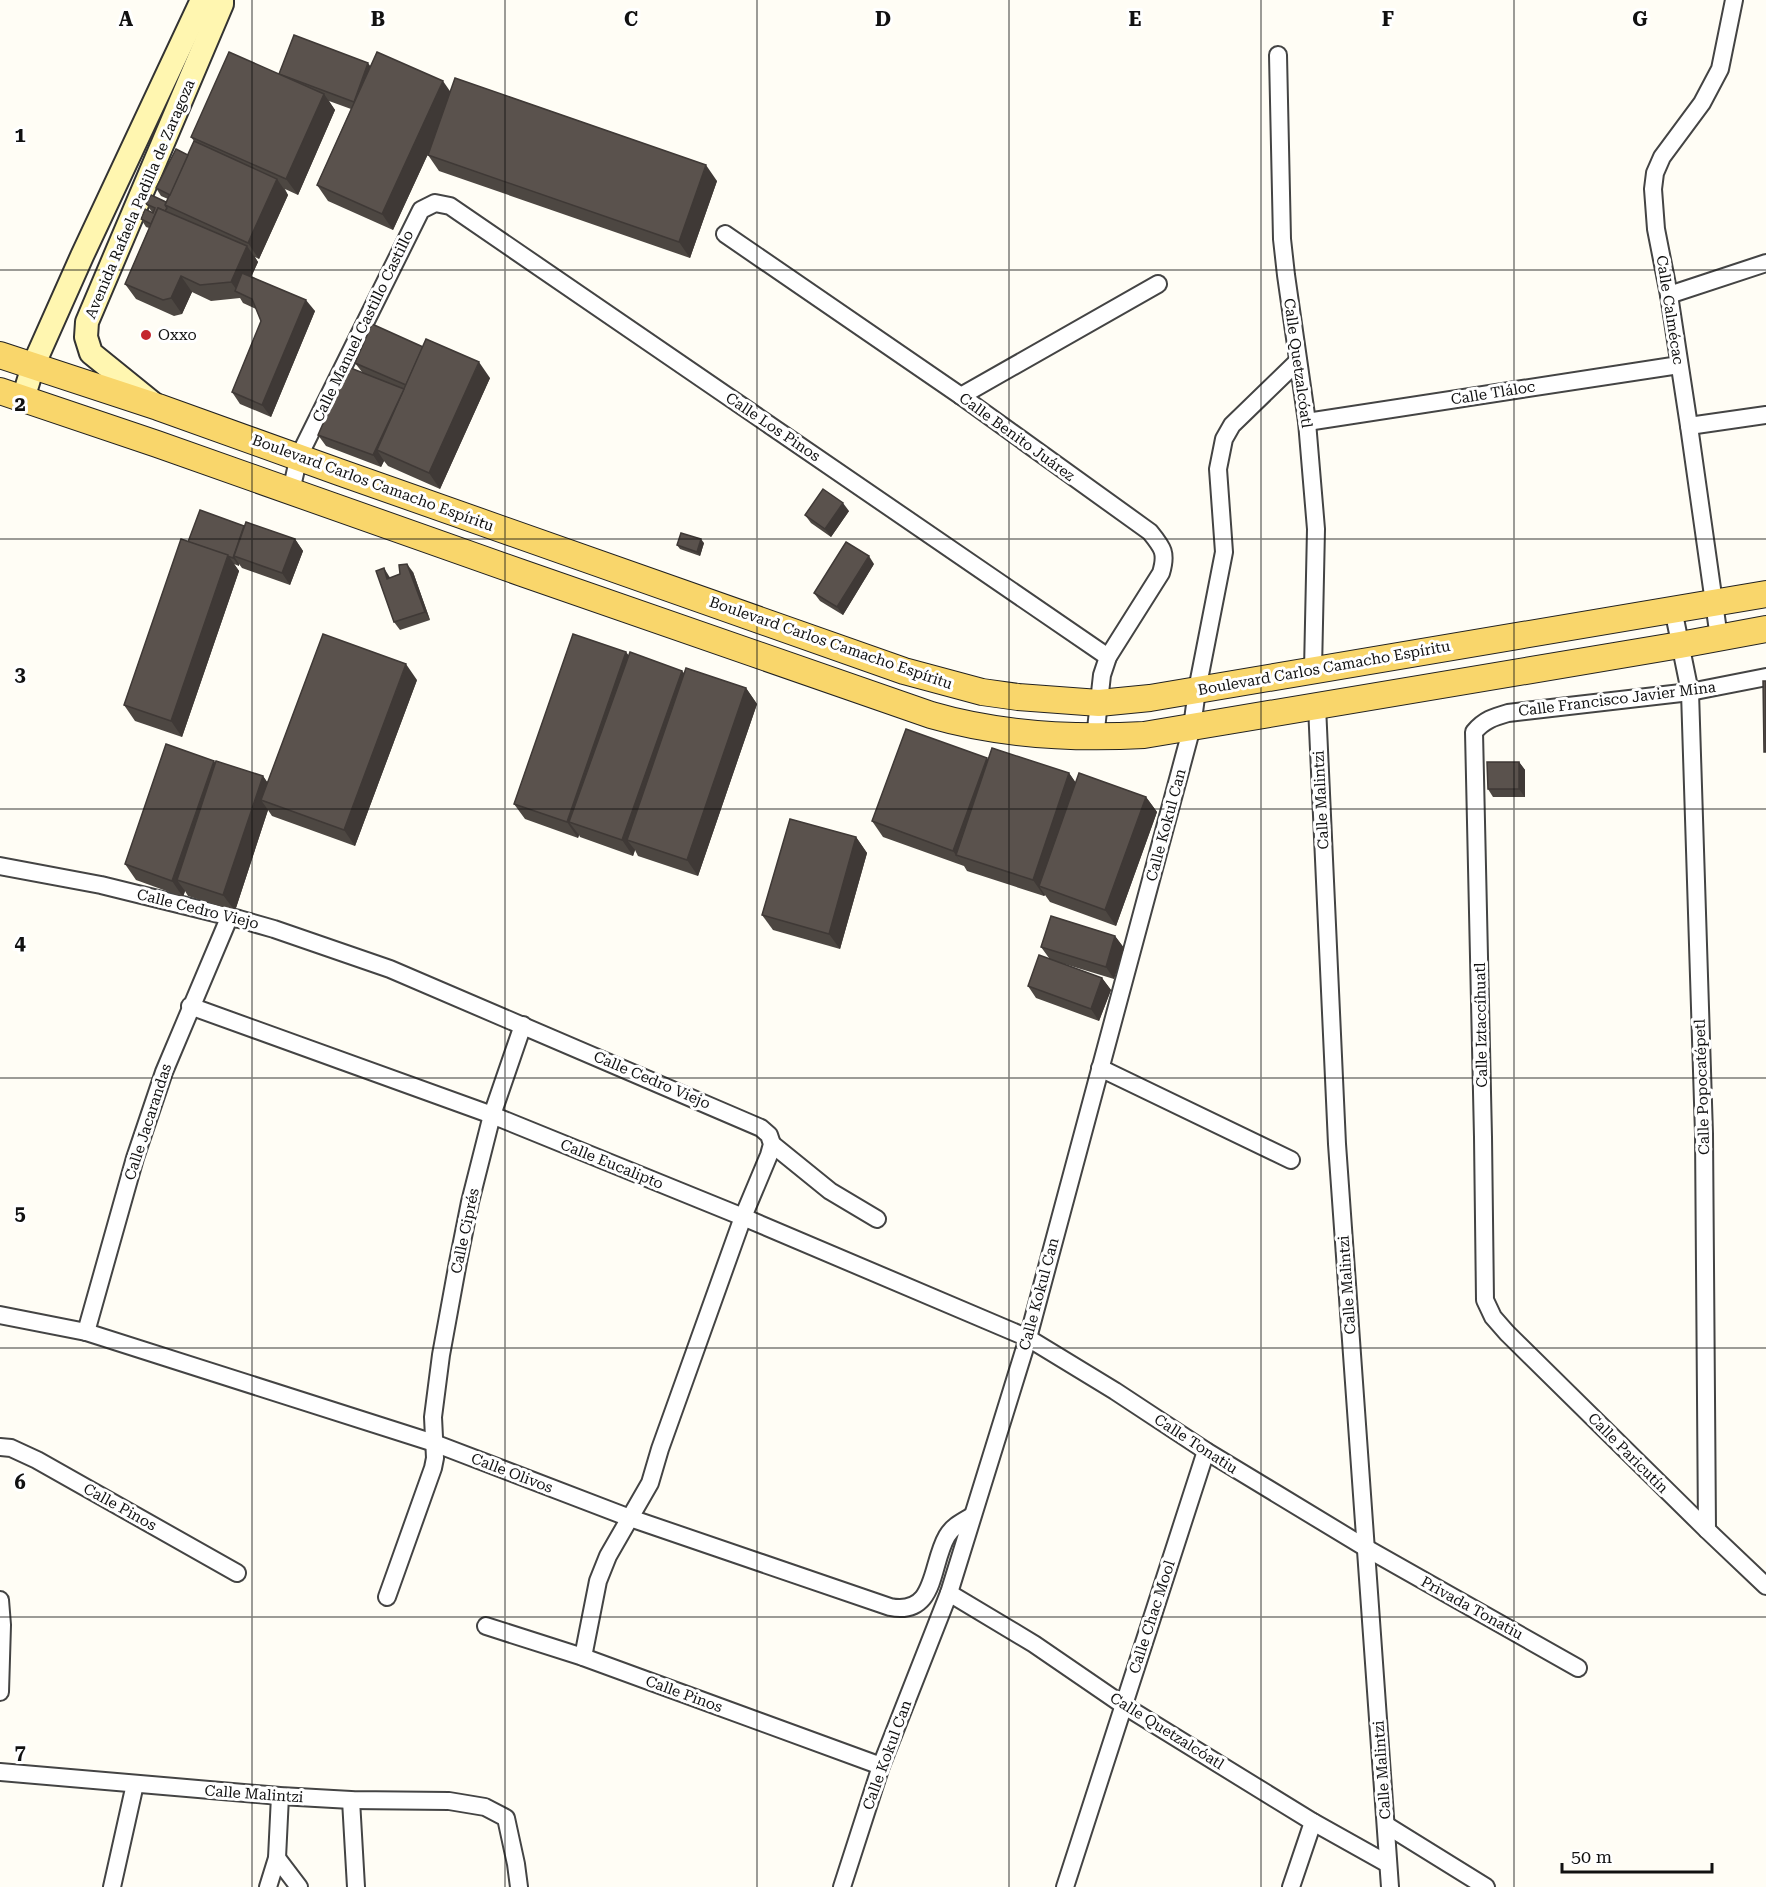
<svg xmlns="http://www.w3.org/2000/svg" width="1766" height="1887" font-family="'Roboto Serif',serif">
	<rect width="100%" height="100%" fill="#fffdf5"/>
	<g fill="none" stroke-linecap="round" stroke-linejoin="round">
		<g stroke="#444" stroke-width="20">
			<g id="street">
				<polyline points="1278,55 1282,239 1286,275 1307,422 1316,529 1313,670"/>
				<path d="M725,234L961,396L1150,532C1163,548 1167,553 1161,573L1108,657L1102,675L1095,738"/>
				<polyline points="1669,295 1766,263"/>
				<polyline points="961,396 1158,284"/>
				<polyline points="1307,422 1679,365"/>
				<polyline points="1689,426 1766,415"/>
				<polyline points="291,491 299,456 421,210 435,203 450,206 1108,657"/>
				<polyline points="1673,609 1690,692 1704,1134 1707,1530"/>
				<polyline points="1719,638 1689,426 1669,295 1656,229 1653,189 1655,173 1662,157 1702,103 1720,69 1734,0"/>
				<path d="M1766,677L1690,692L1508,713C1494,717 1484,720 1474,732L1483,1137L1485,1300L1493,1317L1507,1333L1707,1530L1766,1586"/>
				<polyline points="1317,706 1337,1144 1390,1887"/>
				<polyline points="0,866 101,885 239,919 274,929 390,969 761,1128 769,1135 772,1144 769,1155 743,1217 660,1449 650,1483 608,1556 598,1581 583,1657"/>
				<polyline points="190,1006 492,1115 743,1217 1028,1338 1115,1391 1206,1451 1366,1548 1578,1668"/>
				<polyline points="1100,1068 1291,1160"/>
				<polyline points="772,1144 830,1191 877,1219"/>
				<path d="M0,1315L86,1332L434,1443L630,1518L890,1607C937,1616 930,1565 947,1536C953,1526 962,1522 972,1516"/>
				<polyline points="86,1332 135,1158 164,1072 229,918"/>
				<polyline points="0,1447 11,1448 37,1460 237,1573"/>
				<polyline points="949,1593 1034,1644 1123,1705 1313,1822 1388,1864"/>
				<polyline points="387,1597 433,1468 435,1458 433,1417 441,1355 458,1262 470,1202 492,1115 523,1025"/>
				<polyline points="0,1600 2,1625 0,1692"/>
				<polyline points="486,1626 583,1657 881,1766"/>
				<polyline points="0,1772 280,1796 351,1800 449,1801 485,1807 506,1818 516,1864 519,1887"/>
				<polyline points="351,1800 356,1887"/>
				<polyline points="1386,1825 1486,1887"/>
				<polyline points="277,1858 299,1887"/>
				<polyline points="112,1887 135,1784"/>
				<polyline points="268,1887 277,1858 280,1796"/>
				<polyline points="842,1887 881,1766 949,1593 1028,1338 1192,727 1197,690 1224,552 1218,469 1224,439 1232,425 1298,361"/>
				<polyline points="1065,1887 1206,1451"/>
				<polyline points="1291,1887 1313,1822"/>
			</g>
		</g>
		<g stroke="#333" stroke-width="26">
			<g id="secondary">
				<polyline points="23,399 33,366 82,256 202,0"/>
				<polyline points="154,404 91,353 86,337 87,322 222,4 222,0"/>
			</g>
		</g>
		<g stroke="#222" stroke-width="28">
			<g id="primary">
				<polyline points="0,355 158,407 339,472 904,671 982,692 1018,697 1099,703 1150,698 1766,594"/>
				<path d="M0,391L157,444L522,573L931,715C1000,735 1072,739 1144,735L1680,645L1766,629"/>
			</g>
		</g>
		<use href="#street" stroke="#fff" stroke-width="16"/>
		<use href="#secondary" stroke="#fff6b0" stroke-width="22"/>
		<use href="#primary" stroke="#f9d66b" stroke-width="26"/>
	</g>
	<g fill="#4d4742">
		<polygon points="370,66 717,181 690,258 439,171 428,155 429,152 393,230 328,201 317,185 351,109 329,101 335,110 298,195 285,189 288,195 259,259 255,257 258,262 251,277 315,311 271,417 240,404 232,392 261,321 256,309 243,303 240,298 211,301 192,292 182,314 174,316 136,299 125,284 149,228 146,227 141,219 152,212 146,204 166,202 168,199 161,196 156,188 188,155 194,141 191,137 280,74"/>
		<polygon points="355,363 490,378 440,489 388,466 384,461 381,467 326,446 318,435 362,372"/>
		<polygon points="849,511 831,537 811,523 805,515"/>
		<polygon points="245,526 295,539 303,551 290,585 242,568 239,564 239,566 234,564 239,571 182,737 135,721 124,705 188,542"/>
		<polygon points="704,543 700,556 680,549 677,545"/>
		<polygon points="874,564 843,615 820,601 814,593"/>
		<polygon points="413,572 430,620 400,630 394,622 389,576 390,578"/>
		<polygon points="626,652 629,656 682,671 685,674 746,688 757,704 698,876 638,856 635,850 633,856 580,837 579,835 578,838 525,819 514,804"/>
		<polygon points="417,680 355,846 272,816 268,810 235,911 188,896 185,891 183,897 136,880 125,864 216,763 263,776 267,782"/>
		<polygon points="987,758 988,760 1069,773 1076,783 1146,797 1157,812 1116,926 1050,902 1045,895 1044,896 967,871 964,866 883,837 872,821"/>
		<polygon points="1519,762 1525,770 1525,797 1493,797 1488,789"/>
		<polygon points="856,837 867,853 840,949 773,930 762,915"/>
		<polygon points="1115,936 1124,948 1114,979 1061,963 1102,978 1111,990 1099,1021 1036,998 1028,986 1049,958 1041,947"/>
	</g>
	<g fill="#3f3936">
		<polygon points="368,63 377,75 354,102"/>
		<polygon points="443,81 454,97 393,230 382,214"/>
		<polygon points="324,94 335,110 298,195 286,179"/>
		<polygon points="706,165 717,181 690,258 679,242"/>
		<polygon points="277,179 288,195 259,259 248,243"/>
		<polygon points="247,246 258,262 243,295 239,293 231,282"/>
		<polygon points="181,276 192,292 182,314 171,298"/>
		<polygon points="306,300 315,311 271,417 262,405"/>
		<polygon points="479,362 490,378 440,489 429,473"/>
		<polygon points="405,389 377,450 384,461 381,467 373,455"/>
		<polygon points="843,503 849,511 831,537 825,529"/>
		<polygon points="244,526 234,556 239,564 239,566 233,558"/>
		<polygon points="295,539 303,551 290,585 282,573"/>
		<polygon points="701,539 704,543 700,556 697,552"/>
		<polygon points="228,555 239,571 182,737 171,721"/>
		<polygon points="869,556 874,564 843,615 837,607"/>
		<polygon points="407,564 413,572 430,620 425,612"/>
		<polygon points="384,568 389,576 393,587 387,579"/>
		<polygon points="626,652 637,668 569,822 579,835 578,838 567,822"/>
		<polygon points="406,664 417,680 355,846 344,830"/>
		<polygon points="682,671 693,687 627,840 635,850 633,856 622,840"/>
		<polygon points="746,688 757,704 698,876 687,860"/>
		<polygon points="987,758 998,774 956,855 964,867 953,851"/>
		<polygon points="214,761 225,776 177,880 185,891 183,897 172,881"/>
		<polygon points="1519,762 1525,770 1525,797 1519,789"/>
		<polygon points="1069,773 1080,789 1039,886 1045,895 1044,896 1033,880"/>
		<polygon points="263,776 274,792 261,800 268,810 235,911 223,895"/>
		<polygon points="1146,797 1157,812 1116,926 1105,910"/>
		<polygon points="856,837 867,853 840,949 829,934"/>
		<polygon points="1115,936 1124,948 1114,979 1106,967"/>
		<polygon points="1102,978 1111,990 1099,1021 1091,1009"/>
	</g>
	<g fill="#5a524d" stroke="#3f3936" stroke-width="1.5">
		<polygon points="294,35 368,63 354,102 279,74"/>
		<polygon points="229,52 324,94 286,179 191,137"/>
		<polygon points="377,52 443,81 382,214 317,185"/>
		<polygon points="455,78 706,165 679,242 428,155"/>
		<polygon points="194,141 277,179 248,243 165,205"/>
		<polygon points="176,149 188,155 170,195 156,188"/>
		<polygon points="151,195 166,202 165,205 167,208 165,211 158,208 151,224 141,219 145,209 153,213 155,208 146,204"/>
		<polygon points="158,208 247,246 231,282 200,285 181,276 171,298 163,300 125,284"/>
		<polygon points="242,273 306,300 262,405 232,392 261,321 252,299 235,291"/>
		<polygon points="372,324 423,347 406,385 355,363"/>
		<polygon points="426,339 479,362 429,473 377,450"/>
		<polygon points="348,367 404,389 373,455 318,435"/>
		<polygon points="823,489 843,503 825,529 805,515"/>
		<polygon points="200,510 244,526 233,558 188,542"/>
		<polygon points="246,522 295,539 282,573 234,556"/>
		<polygon points="681,533 701,539 697,552 677,545"/>
		<polygon points="181,539 228,555 171,721 124,705"/>
		<polygon points="846,542 869,556 837,607 814,593"/>
		<polygon points="407,564 425,612 394,622 376,571 384,568 387,579 400,574 399,565"/>
		<polygon points="323,634 406,664 344,830 261,800"/>
		<polygon points="573,634 626,652 567,822 514,804"/>
		<polygon points="630,652 682,671 622,840 569,822"/>
		<polygon points="686,668 746,688 687,860 627,840"/>
		<polygon points="1763,681 1766,681 1766,752 1764,752"/>
		<polygon points="906,729 987,758 953,851 872,821"/>
		<polygon points="166,744 214,761 172,881 125,864"/>
		<polygon points="992,748 1069,773 1033,880 956,855"/>
		<polygon points="216,761 263,776 223,895 177,880"/>
		<polygon points="1487,762 1519,762 1519,789 1488,789"/>
		<polygon points="1079,773 1146,797 1105,910 1039,886"/>
		<polygon points="790,819 856,837 829,934 762,915"/>
		<polygon points="1051,916 1115,936 1106,967 1041,947"/>
		<polygon points="1039,955 1102,978 1091,1009 1028,986"/>
	</g>
	<path fill="none" stroke="#111" stroke-width="1.5" stroke-opacity="0.55" d="M252,0V1887M505,0V1887M757,0V1887M1009,0V1887M1261,0V1887M1514,0V1887M0,270H1766M0,539H1766M0,809H1766M0,1078H1766M0,1348H1766M0,1617H1766"/>
	<circle fill="#c4262e" stroke="#fff" stroke-width="2" cx="146" cy="335" r="6"/>
	<g text-anchor="middle" dominant-baseline="central" stroke-width="6" stroke-linejoin="round" paint-order="stroke">
		<g font-size="15" fill="#111" stroke="#fff">
			<text transform="translate(140 199) rotate(-67)">Avenida Rafaela Padilla de Zaragoza</text>
			<text transform="translate(1670 310) rotate(81)">Calle Calmécac</text>
			<text transform="translate(363 326) rotate(-64)">Calle Manuel Castillo Castillo</text>
			<text transform="translate(1298 363) rotate(82)">Calle Quetzalcóatl</text>
			<text transform="translate(1493 393) rotate(-9)">Calle Tláloc</text>
			<text transform="translate(773 427) rotate(34)">Calle Los Pinos</text>
			<text transform="translate(1017 437) rotate(36)">Calle Benito Juárez</text>
			<text transform="translate(373 483) rotate(20)">Boulevard Carlos Camacho Espíritu</text>
			<text transform="translate(831 643) rotate(19)">Boulevard Carlos Camacho Espíritu</text>
			<text transform="translate(1324 668) rotate(-10)">Boulevard Carlos Camacho Espíritu</text>
			<text transform="translate(1617 699) rotate(-7)">Calle Francisco Javier Mina</text>
			<text transform="translate(1321 800) rotate(-93)">Calle Malintzi</text>
			<text transform="translate(1166 825) rotate(-75)">Calle Kokul Can</text>
			<text transform="translate(198 909) rotate(14)">Calle Cedro Viejo</text>
			<text transform="translate(1481 1025) rotate(-91)">Calle Iztaccíhuatl</text>
			<text transform="translate(652 1080) rotate(23)">Calle Cedro Viejo</text>
			<text transform="translate(1702 1087) rotate(-92)">Calle Popocatépetl</text>
			<text transform="translate(148 1122) rotate(-72)">Calle Jacarandas</text>
			<text transform="translate(612 1164) rotate(22)">Calle Eucalipto</text>
			<text transform="translate(465 1231) rotate(-78)">Calle Ciprés</text>
			<text transform="translate(1347 1285) rotate(-94)">Calle Malintzi</text>
			<text transform="translate(1039 1294) rotate(-75)">Calle Kokul Can</text>
			<text transform="translate(1196 1444) rotate(33)">Calle Tonatiu</text>
			<text transform="translate(1628 1453) rotate(45)">Calle Paricutín</text>
			<text transform="translate(512 1473) rotate(21)">Calle Olivos</text>
			<text transform="translate(120 1507) rotate(29)">Calle Pinos</text>
			<text transform="translate(1472 1608) rotate(29)">Privada Tonatiu</text>
			<text transform="translate(1152 1617) rotate(-72)">Calle Chac Mool</text>
			<text transform="translate(684 1694) rotate(20)">Calle Pinos</text>
			<text transform="translate(1167 1731) rotate(32)">Calle Quetzalcóatl</text>
			<text transform="translate(887 1755) rotate(-70)">Calle Kokul Can</text>
			<text transform="translate(1382 1770) rotate(-94)">Calle Malintzi</text>
			<text transform="translate(254 1794) rotate(4)">Calle Malintzi</text>
		</g>
		<g font-size="15" fill="#111" stroke="#fff" text-anchor="start">
			<text x="158" y="335">Oxxo</text>
		</g>
	</g>
	<g font-size="20" text-anchor="middle" font-weight="bold" fill="#111" stroke="#fff" stroke-width="6" stroke-linejoin="round" paint-order="stroke">
		<text x="126" y="26">A</text>
		<text x="378" y="26">B</text>
		<text x="631" y="26">C</text>
		<text x="883" y="26">D</text>
		<text x="1135" y="26">E</text>
		<text x="1388" y="26">F</text>
		<text x="1640" y="26">G</text>
		<text x="20" y="142">1</text>
		<text x="20" y="411">2</text>
		<text x="20" y="681">3</text>
		<text x="20" y="950">4</text>
		<text x="20" y="1220">5</text>
		<text x="20" y="1489">6</text>
		<text x="20" y="1759">7</text>
	</g>
	<path d="M1562 1863v9h150v-9" fill="none" stroke="#111111" stroke-width="3"/>
	<text x="1571" y="1863" font-size="18" fill="#111111" stroke="#ffffff" stroke-width="4.5" paint-order="stroke">50 m</text>
</svg>
